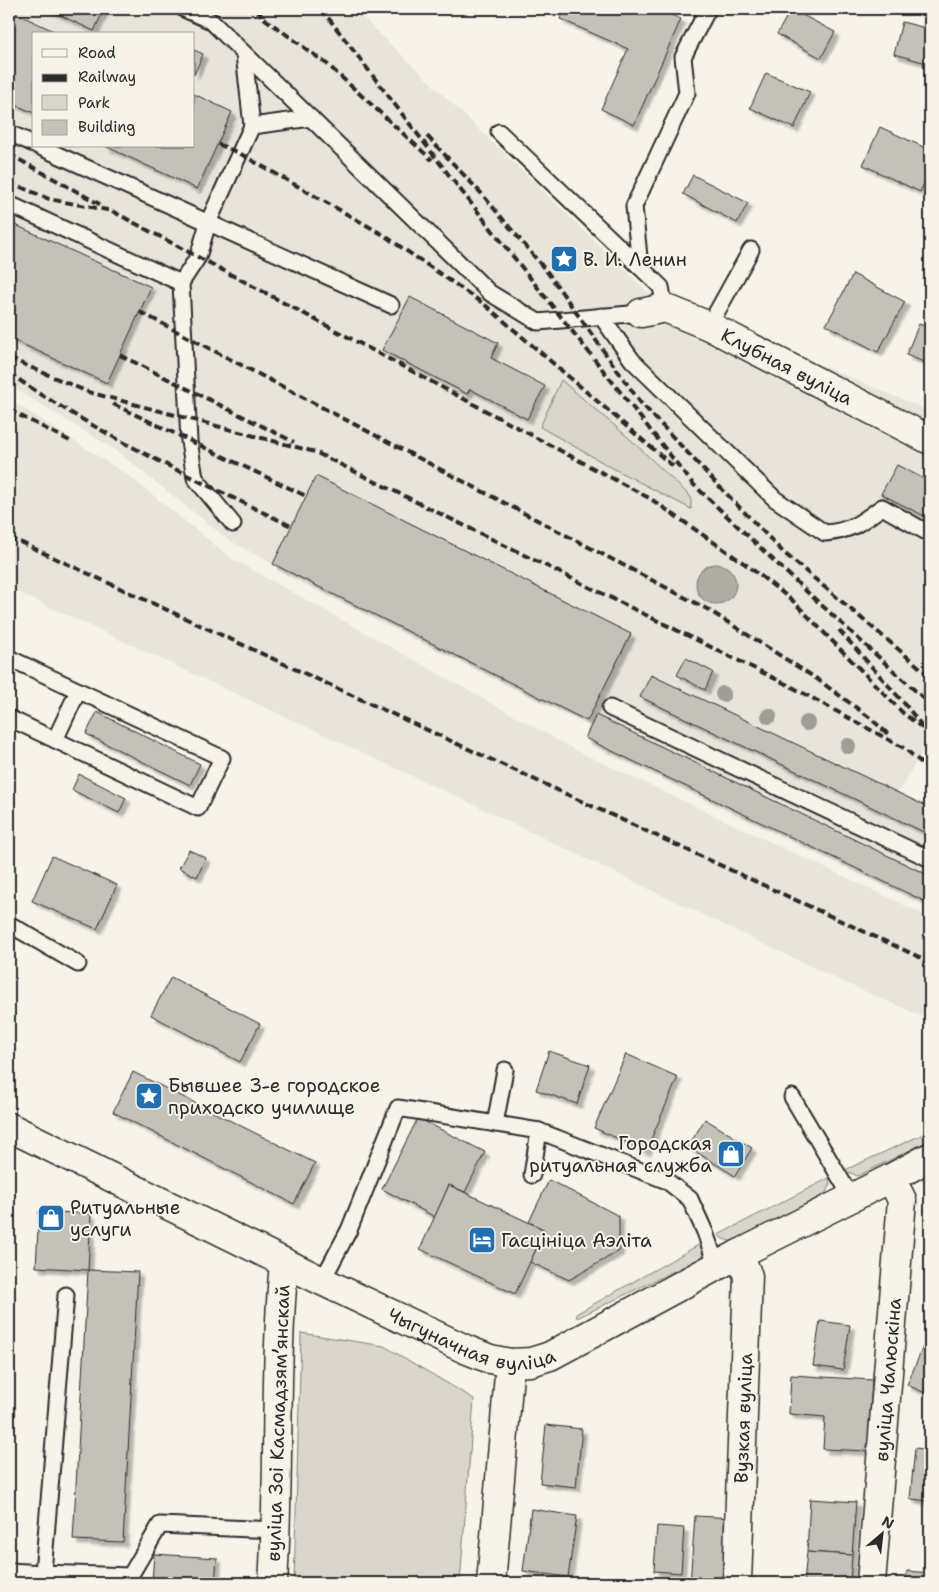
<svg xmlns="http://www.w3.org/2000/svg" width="939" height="1592" font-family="'Shantell Sans',sans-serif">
	<defs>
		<filter id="shadow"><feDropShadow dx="4.5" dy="4.5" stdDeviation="1" flood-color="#0004"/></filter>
	</defs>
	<rect width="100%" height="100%" fill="#f7f3e8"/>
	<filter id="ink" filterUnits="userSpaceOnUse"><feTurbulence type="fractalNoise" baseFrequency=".02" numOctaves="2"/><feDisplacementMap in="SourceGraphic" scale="10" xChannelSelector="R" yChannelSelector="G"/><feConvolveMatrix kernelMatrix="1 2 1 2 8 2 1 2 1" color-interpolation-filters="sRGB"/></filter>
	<g filter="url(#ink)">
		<g fill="#e8e4da" fill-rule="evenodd">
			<path d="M9,9H354L648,292L930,411V738L898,793L930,808V904L585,738L589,732L587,721L273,564L230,541L115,450L9,385ZM34,34H194V146H34Z"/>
			<polygon points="9,399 129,476 231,558 579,752 930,917 930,1020 839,980 466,801 9,588"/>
		</g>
		<g fill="#dad6cc" stroke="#82807c">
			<polygon points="561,380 629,438 691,497 691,509 616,470 540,427"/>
			<polygon points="930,1131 930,1140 866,1172 857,1176 845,1170"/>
			<polygon points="829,1178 830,1186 825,1194 733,1242 723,1239 718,1235"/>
			<polygon points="702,1243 704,1249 701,1258 577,1318 576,1314"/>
			<polygon points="301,1333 384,1346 474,1399 460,1583 294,1583"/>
		</g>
		<circle fill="#afaca4" stroke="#7a7874" cx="716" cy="584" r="20"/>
		<g fill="#c4c1b9" stroke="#2b2b2b" filter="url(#shadow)">
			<polygon points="47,9 104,9 94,31"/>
			<polygon points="564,9 657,9 681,19 634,125 601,109 628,49 560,19"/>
			<polygon points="791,9 835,32 821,58 777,34"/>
			<polygon points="9,10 60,34 34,34 34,113 9,102"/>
			<polygon points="902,22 930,29 930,64 894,54"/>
			<polygon points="194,50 203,54 194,75"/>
			<polygon points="766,73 810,92 794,128 750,108"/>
			<polygon points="194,94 232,112 197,189 105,146 194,146"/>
			<polygon points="880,127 930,150 930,170 920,192 863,165"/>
			<polygon points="693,175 748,203 737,223 683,194"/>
			<polygon points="9,222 151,287 107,383 9,338"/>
			<polygon points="853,274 905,302 878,352 826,325"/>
			<polygon points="410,297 498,343 491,358 545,386 527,419 470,389 467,394 382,350"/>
			<polygon points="919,324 930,328 930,345 924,362 906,355"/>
			<polygon points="897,465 930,482 930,519 881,494"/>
			<polygon points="316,476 631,634 587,721 273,564"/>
			<polygon points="686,658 713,672 705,690 677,675"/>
			<polygon points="651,675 930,808 930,835 640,697"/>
			<polygon points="97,712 200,764 190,785 86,734"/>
			<polygon points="596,715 930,876 930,904 585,738"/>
			<polygon points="79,774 126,798 119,813 72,790"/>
			<polygon points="189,850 206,858 197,877 179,868"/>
			<polygon points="52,856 117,885 97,929 32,901"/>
			<polygon points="171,977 260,1024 240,1062 151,1015"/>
			<polygon points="549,1051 590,1065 577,1104 536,1090"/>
			<polygon points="626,1054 678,1077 646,1151 594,1128"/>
			<polygon points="133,1072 315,1163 294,1204 113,1112"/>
			<polygon points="418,1118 485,1152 465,1192 449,1185 435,1217 382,1189"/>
			<polygon points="705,1119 752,1148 735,1176 688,1147"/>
			<polygon points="549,1180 619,1216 619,1251 569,1280 530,1262 545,1230 529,1222"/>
			<polygon points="449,1185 545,1230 515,1294 420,1249"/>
			<polygon points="39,1211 91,1214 88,1270 36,1267"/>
			<polygon points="88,1270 138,1272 123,1542 73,1540"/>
			<polygon points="820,1321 850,1325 843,1370 813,1366"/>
			<polygon points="930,1330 930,1395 907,1385"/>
			<polygon points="791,1375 872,1380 868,1451 823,1449 825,1417 789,1414"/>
			<polygon points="546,1425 582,1429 576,1487 540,1483"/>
			<polygon points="915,1448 930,1450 930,1501 910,1499"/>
			<polygon points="810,1499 856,1502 852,1555 807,1552"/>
			<polygon points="531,1509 577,1516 568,1577 523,1571"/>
			<polygon points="695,1516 734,1518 729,1583 690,1583"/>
			<polygon points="657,1526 684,1528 681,1573 654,1571"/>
			<polygon points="807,1552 852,1555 850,1583 804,1583"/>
			<polygon points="154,1554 217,1558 215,1583 152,1583"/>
			<polygon points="907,1571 930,1573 930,1583 905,1583"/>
		</g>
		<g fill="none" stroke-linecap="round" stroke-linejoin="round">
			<g stroke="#2b2b2b" stroke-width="19">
				<g id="service">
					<polyline points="184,9 211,21 490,293 538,322 641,313"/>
					<polyline points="244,54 252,126 311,118"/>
					<polyline points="499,132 661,287 665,308"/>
					<polyline points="9,133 34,144"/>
					<polyline points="38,146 391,305"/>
					<polyline points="9,204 181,283"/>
					<polyline points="640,267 634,206 687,93 683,57 708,9"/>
					<path d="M601,316L632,360L775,499L825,533C851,531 862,522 882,507L930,534"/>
					<polyline points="709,326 751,250"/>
					<polyline points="233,524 195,478 189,441 181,283 198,257 208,223 252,126"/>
					<polyline points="9,658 222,758 198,808 9,718"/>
					<polyline points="610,708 930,859"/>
					<polyline points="55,740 78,691"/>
					<polyline points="9,924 78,964"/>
					<polyline points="792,1097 852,1198"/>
					<polyline points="495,1124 505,1070"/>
					<polyline points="532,1175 539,1131"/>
					<polyline points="322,1281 349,1230 398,1108 539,1131 667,1181 690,1199 705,1232 717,1267"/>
					<polyline points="66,1295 43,1573 130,1576 160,1525 276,1530"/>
					<polyline points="9,1571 43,1573"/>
				</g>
			</g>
			<g stroke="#2b2b2b" stroke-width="31">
				<g id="minor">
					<path id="s1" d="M641,313L665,308L709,326L930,440"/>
					<polyline points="491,1583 510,1363"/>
					<path id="s2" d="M737,1583L748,1276L739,1254"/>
					<path id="s3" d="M871,1583L902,1200L891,1178"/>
				</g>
			</g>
			<g stroke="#2b2b2b" stroke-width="31">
				<g id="tertiary">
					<path id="s4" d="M9,1127L322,1281L465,1349L490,1359L510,1363L531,1362L550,1356L739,1254L891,1178L930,1157"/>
					<path d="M273,1583C280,1477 274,1369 284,1263"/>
				</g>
			</g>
			<use href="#service" stroke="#f7f3e8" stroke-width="15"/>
			<use href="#minor" stroke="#f7f3e8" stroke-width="28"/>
			<use href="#tertiary" stroke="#f7f3e8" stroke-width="28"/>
			<g stroke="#2b2b2b" stroke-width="4" stroke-dasharray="8 4" stroke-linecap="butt">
				<polyline points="256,9 265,19 327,64 432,160"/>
				<polyline points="320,9 330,20 452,179 693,484 805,590 930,704"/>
				<polyline points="427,136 481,193 548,273 640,402 715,482 783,552 930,676"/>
				<polyline points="218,144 239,153 382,234 484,304 674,467"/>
				<polyline points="9,154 103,206"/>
				<polyline points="9,182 49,199 112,211 651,499 748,566 793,601 903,713 925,730"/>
				<polyline points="140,312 707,609 817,679 869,717 889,735"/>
				<polyline points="120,355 294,442"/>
				<polyline points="9,358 88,392 315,452 790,686 904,748 930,770"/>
				<path d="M9,373C97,434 195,479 291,526"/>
				<polyline points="113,404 306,496"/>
				<polyline points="9,410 70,441"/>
				<polyline points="9,537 930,962"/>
				<polyline points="839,630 904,703 930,736"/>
			</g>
		</g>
		<g fill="#9f9d96">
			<circle cx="723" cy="694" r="8"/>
			<circle cx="769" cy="716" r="8"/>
			<circle cx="807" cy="723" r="8"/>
			<circle cx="848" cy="746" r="8"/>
		</g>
	</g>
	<defs>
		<g id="sight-square" transform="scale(1.4375)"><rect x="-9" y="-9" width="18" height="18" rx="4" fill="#1f6fb2" stroke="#f7f3e8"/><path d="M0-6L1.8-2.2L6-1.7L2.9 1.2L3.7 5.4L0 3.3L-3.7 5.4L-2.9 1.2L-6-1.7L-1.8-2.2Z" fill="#fff"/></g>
		<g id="shop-square" transform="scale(1.4375)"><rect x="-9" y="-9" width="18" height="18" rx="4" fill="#1f6fb2" stroke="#f7f3e8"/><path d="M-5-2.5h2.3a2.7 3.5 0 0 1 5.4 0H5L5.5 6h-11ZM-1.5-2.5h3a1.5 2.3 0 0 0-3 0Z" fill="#fff"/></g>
		<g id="hotel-square" transform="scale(1.4375)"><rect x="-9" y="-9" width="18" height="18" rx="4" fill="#1f6fb2" stroke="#f7f3e8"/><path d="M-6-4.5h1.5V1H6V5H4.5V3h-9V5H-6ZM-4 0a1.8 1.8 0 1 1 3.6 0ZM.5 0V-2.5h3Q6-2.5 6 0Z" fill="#fff"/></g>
	</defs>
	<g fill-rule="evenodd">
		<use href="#sight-square" x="564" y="259"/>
		<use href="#sight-square" x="149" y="1096"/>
		<use href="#shop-square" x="731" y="1154"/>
		<use href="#shop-square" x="51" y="1218"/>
		<use href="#hotel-square" x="482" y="1240"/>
	</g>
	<g text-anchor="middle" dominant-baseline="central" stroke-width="4" stroke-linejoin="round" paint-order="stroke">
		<g font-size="19" fill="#2b2b2b" stroke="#f7f3e8" text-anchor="start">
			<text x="583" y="259">В. И. Ленин</text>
			<text x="168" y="1085">Бывшее 3-е городское<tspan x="168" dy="22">приходско училище</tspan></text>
			<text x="712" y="1143" text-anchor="end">Городская<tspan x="712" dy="22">ритуальная служба</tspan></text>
			<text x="70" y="1207">Ритуальные<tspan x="70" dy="22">услуги</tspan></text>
			<text x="501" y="1240">Гасцініца Аэліта</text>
		</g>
		<g font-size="19" fill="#2b2b2b" stroke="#f7f3e8">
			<text stroke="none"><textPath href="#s1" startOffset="160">Клубная вуліца</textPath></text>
			<text stroke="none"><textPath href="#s4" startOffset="512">Чыгуначная вуліца</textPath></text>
			<text stroke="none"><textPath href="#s3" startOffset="204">вуліца Чалюскіна</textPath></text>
			<text stroke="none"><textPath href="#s2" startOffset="165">Вузкая вуліца</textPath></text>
			<text transform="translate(278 1423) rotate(-88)">вуліца Зоі Касмадзямʼянскай</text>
		</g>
	</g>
	<rect width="939" height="1592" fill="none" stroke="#f7f3e8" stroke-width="30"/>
	<rect x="15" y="15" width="909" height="1562" fill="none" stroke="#2b2b2b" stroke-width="2" filter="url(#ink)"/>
	<rect x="32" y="32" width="162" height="115" fill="#f7f3e8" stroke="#a5a39c"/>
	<rect x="42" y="49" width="25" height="8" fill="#f7f3e8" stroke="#a5a39c"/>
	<text x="78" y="58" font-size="15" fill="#2b2b2b">Road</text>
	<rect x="42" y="74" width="25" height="8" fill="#2b2b2b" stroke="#a5a39c"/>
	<text x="78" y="82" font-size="15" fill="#2b2b2b">Railway</text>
	<rect x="42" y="95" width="25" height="15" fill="#dad6cc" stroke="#a5a39c"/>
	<text x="78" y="108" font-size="15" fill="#2b2b2b">Park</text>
	<rect x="42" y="120" width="25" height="15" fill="#c4c1b9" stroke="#a5a39c"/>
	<text x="78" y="132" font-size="15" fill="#2b2b2b">Building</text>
	<g transform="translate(882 1534) rotate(28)" stroke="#f7f3e8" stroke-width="4" paint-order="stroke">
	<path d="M0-4L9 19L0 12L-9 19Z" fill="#2b2b2b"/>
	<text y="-8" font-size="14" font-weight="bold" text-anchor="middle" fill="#2b2b2b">N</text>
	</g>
</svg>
